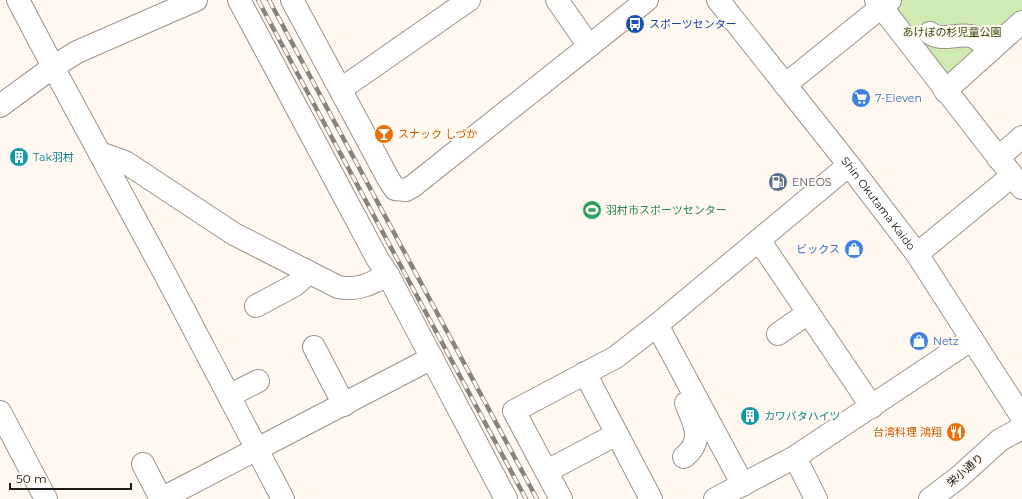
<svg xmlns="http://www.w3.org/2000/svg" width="1022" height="499" font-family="Montserrat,'Noto Sans JP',sans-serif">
	<rect width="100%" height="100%" fill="#fff8f0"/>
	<polygon fill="#cfeab3" points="902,0 1022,0 1022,13 953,74 943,73 896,14 897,4"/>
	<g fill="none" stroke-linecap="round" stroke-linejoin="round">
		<g stroke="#9b938a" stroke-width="24">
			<g id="minor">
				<polyline points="18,0 59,78 166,276 283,499"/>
				<polyline points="239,0 377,258 388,275 506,499"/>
				<polyline points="292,0 389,180 395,189 406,190 413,186 647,0"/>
				<polyline points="557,0 589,46"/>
				<polyline points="876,0 1022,188"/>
				<path d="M930,33C942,42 957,33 970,36C978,37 985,46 990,51"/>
				<polyline points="785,85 890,0"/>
				<polyline points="341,89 469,0"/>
				<polyline points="945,91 1022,22"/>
				<polyline points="0,106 53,67 77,52 196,0"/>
				<path d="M100,153L125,162L234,234L338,287C358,291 370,284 388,275"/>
				<polyline points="998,158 1022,137"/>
				<polyline points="759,240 872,407"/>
				<polyline points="917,254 1012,176"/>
				<polyline points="256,306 295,285 309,273"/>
				<polyline points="657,325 743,485"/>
				<polyline points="778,334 808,313"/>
				<polyline points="314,347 344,405"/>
				<polyline points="585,373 651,499"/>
				<polyline points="229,396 258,381"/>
				<polyline points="0,412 46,499"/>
				<path d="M684,457C705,440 694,424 686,403L690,401"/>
				<polyline points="795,457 816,499"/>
				<polyline points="143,464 161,499"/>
				<polyline points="547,471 617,434"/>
				<polyline points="161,499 432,358"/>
				<polyline points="561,499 514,411 616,357 657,325 849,165"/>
				<polyline points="715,499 795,457 972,339"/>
				<polyline points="930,499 959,477 1000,440 1022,428"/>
			</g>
		</g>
		<g stroke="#9b938a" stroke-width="24">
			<g id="major">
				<path id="s1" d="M718,0L849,165L917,254L1022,417"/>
			</g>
		</g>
		<use href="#minor" stroke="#fff" stroke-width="22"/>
		<use href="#major" stroke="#fff" stroke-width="22"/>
		<g stroke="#87827d" stroke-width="4.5">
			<g id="rail">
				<polyline points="258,0 526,499"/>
				<polyline points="269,0 537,499"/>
			</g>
		</g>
		<use href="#rail" stroke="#fff8f0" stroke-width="3" stroke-dasharray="9" stroke-linecap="butt"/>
	</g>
	<defs>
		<g id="bus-disc" transform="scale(1)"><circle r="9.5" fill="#1a4fb4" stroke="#fff8f0"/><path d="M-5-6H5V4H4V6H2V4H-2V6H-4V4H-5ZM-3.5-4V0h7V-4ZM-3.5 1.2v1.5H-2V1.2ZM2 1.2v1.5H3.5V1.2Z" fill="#fff"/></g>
		<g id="supermarket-disc" transform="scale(1)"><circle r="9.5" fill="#3f7fe0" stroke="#fff8f0"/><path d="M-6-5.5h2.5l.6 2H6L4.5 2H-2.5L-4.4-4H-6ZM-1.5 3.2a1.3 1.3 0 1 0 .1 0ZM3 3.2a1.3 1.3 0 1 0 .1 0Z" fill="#fff"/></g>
		<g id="bar-disc" transform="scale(1)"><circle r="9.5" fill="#e8710a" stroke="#fff8f0"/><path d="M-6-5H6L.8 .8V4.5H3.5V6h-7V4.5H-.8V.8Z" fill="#fff"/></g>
		<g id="building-disc" transform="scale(1)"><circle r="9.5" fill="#0f9aa8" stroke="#fff8f0"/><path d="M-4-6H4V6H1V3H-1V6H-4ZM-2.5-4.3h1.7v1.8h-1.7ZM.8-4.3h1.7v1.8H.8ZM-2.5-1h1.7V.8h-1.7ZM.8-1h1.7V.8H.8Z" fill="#fff"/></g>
		<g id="fuel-disc" transform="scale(1)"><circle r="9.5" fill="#5c6f8a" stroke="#fff8f0"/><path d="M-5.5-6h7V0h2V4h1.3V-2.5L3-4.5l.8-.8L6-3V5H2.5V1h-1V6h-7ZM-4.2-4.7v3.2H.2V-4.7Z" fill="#fff"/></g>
		<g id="stadium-disc" transform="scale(1)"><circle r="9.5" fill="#2e9e5b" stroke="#fff8f0"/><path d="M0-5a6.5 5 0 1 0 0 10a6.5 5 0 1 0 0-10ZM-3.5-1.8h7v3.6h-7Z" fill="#fff"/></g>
		<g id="shop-disc" transform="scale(1)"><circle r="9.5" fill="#3f7fe0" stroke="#fff8f0"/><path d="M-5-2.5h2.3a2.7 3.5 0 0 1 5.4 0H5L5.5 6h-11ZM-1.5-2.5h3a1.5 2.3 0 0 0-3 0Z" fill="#fff"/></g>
		<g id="restaurant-disc" transform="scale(1)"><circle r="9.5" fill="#e8710a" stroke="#fff8f0"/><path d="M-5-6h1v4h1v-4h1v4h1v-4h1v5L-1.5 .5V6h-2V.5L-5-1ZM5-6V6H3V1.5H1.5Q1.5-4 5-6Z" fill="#fff"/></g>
	</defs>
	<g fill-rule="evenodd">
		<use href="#bus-disc" x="635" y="24"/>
		<use href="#supermarket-disc" x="861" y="98"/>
		<use href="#bar-disc" x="384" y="134"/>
		<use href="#building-disc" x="19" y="157"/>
		<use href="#fuel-disc" x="778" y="182"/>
		<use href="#stadium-disc" x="592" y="210"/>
		<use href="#shop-disc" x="854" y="249"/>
		<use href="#shop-disc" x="919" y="341"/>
		<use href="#building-disc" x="750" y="416"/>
		<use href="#restaurant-disc" x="956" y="432"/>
	</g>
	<g text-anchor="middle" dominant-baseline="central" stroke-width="4" stroke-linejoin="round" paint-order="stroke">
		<g font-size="11" fill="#164399" stroke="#fff8f0" text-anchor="start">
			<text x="649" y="24">スポーツセンター</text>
		</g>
		<g font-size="11" fill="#30470e" stroke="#fff8f0">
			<text x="952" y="32">あけぼの杉児童公園</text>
		</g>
		<g font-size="11" fill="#366cbe" stroke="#fff8f0" text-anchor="start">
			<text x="875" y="98">7-Eleven</text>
			<text x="840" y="249" text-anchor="end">ビックス</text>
			<text x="933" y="341">Netz</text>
		</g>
		<g font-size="11" fill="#c56008" stroke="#fff8f0" text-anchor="start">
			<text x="398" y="134">スナック しづか</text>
			<text x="942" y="432" text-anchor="end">台湾料理 鴻翔</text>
		</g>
		<g font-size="11" fill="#0d838f" stroke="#fff8f0" text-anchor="start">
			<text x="33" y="157">Tak羽村</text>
			<text x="764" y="416">カワバタハイツ</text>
		</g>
		<g font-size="11" fill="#4e5e75" stroke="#fff8f0" text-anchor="start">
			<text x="792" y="182">ENEOS</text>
		</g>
		<g font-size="11" fill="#1d1a17" stroke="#fff8f0">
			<text stroke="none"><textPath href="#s1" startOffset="259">Shin Okutama Kaido</textPath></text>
			<text transform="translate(965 470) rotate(-40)">栄小通り</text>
		</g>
		<g font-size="11" fill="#27864d" stroke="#fff8f0" text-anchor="start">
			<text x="606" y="210">羽村市スポーツセンター</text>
		</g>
	</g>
	<path d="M10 483v6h121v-6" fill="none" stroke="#1d1a17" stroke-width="2"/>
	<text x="16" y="483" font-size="12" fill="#1d1a17" stroke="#fff8f0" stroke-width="3" paint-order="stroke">50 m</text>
</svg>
